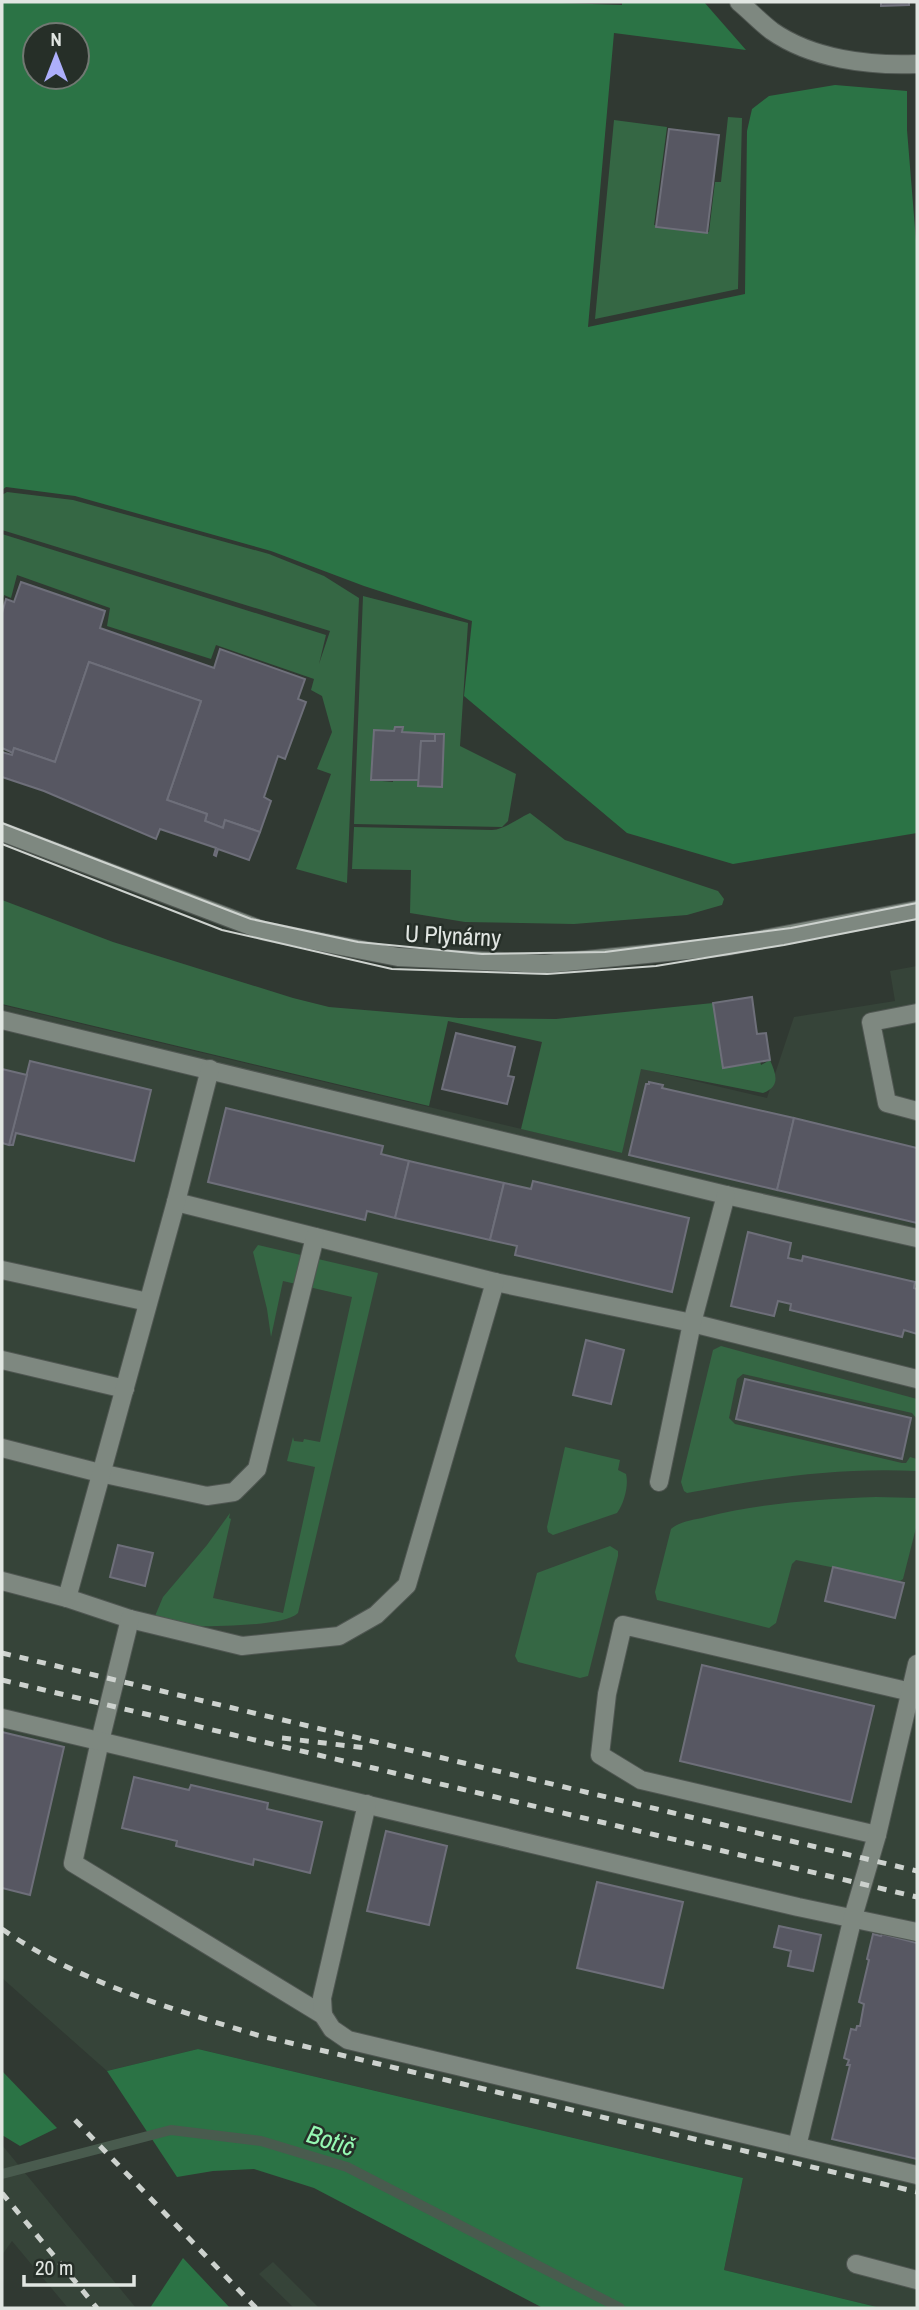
<svg xmlns="http://www.w3.org/2000/svg" width="919" height="2310" font-family="'Archivo Narrow',sans-serif">
	<rect width="100%" height="100%" fill="#303932"/>
	<g fill="#364439">
		<polygon points="917,966 917,2308 881,2308 724,2270 743,2178 198,2049 107,2071 2,1978 2,1005 622,1153 635,1067 767,1098 794,1017 895,1001 890,971"/>
		<polygon points="2,2145 136,2308 68,2308 12,2241 2,2255"/>
		<polygon points="273,2262 319,2308 294,2308 259,2274"/>
	</g>
	<g fill="#356744" fill-rule="evenodd">
		<polygon points="728,117 742,118 738,289 595,319 614,120 667,127 654,225 709,232 715,182 721,182"/>
		<polygon points="7,492 73,500 269,554 324,576 359,598 347,883 296,869 331,774 317,769 332,732 322,696 311,690 314,679 216,645 211,659 107,626 110,608 17,575 11,598 4,595 2,602 2,534 326,635 319,664 330,631 2,530 2,495"/>
		<path d="M363,596L468,623L460,746L516,774L508,821L502,827L354,824ZM395,727H402V732L444,734L441,787L419,780L393,779V782L371,780L374,730L394,731Z"/>
		<path d="M530,813L565,840L718,891L724,899L722,905L687,915L574,924L465,922L410,913L411,870L352,869L354,827L492,830C505,829 517,819 530,813Z"/>
		<path d="M2,900L113,942L293,998L329,1007L459,1018L556,1019L713,1003L723,1068L760,1061L761,1065L770,1060C776,1074 781,1086 763,1093L641,1069L622,1153L521,1129L542,1042L448,1021L429,1106L2,1004Z"/>
		<path d="M258,1245L378,1273L298,1613C282,1629 187,1626 161,1626L155,1616L163,1597L207,1545L230,1513L229,1518L231,1519L213,1598L283,1613L315,1467L287,1461L293,1437L294,1441L303,1442L304,1439L320,1442L352,1297L283,1281L271,1337L267,1309L253,1252Z"/>
		<path d="M721,1346L917,1399V1419L912,1413L743,1374L737,1379L729,1418L735,1424L902,1463H906L910,1457L917,1459V1471C839,1467 764,1478 687,1493L684,1491L681,1482L713,1350Z"/>
		<path d="M565,1447L620,1460L618,1470L626,1474C629,1485 624,1504 617,1513L553,1535L548,1532L547,1527Z"/>
		<path d="M876,1497L917,1498V1524L903,1579L900,1581L796,1560L792,1564L776,1623L769,1628L657,1600L655,1592L671,1529C680,1521 694,1520 706,1517C762,1503 819,1499 876,1497Z"/>
		<polygon points="610,1546 618,1551 618,1556 588,1676 580,1678 518,1662 515,1656 537,1573"/>
	</g>
	<g fill="#2b7345" fill-rule="evenodd">
		<path d="M2,2H532L622,5V2H704L746,50L614,33L588,327L745,294L747,131L752,109L769,96L835,85L907,91V130L917,253V833L733,864L627,833L464,696L472,621L364,586L271,551L75,496L6,487L2,490ZM35,35H77V77H35Z"/>
		<polygon points="198,2049 743,2178 724,2270 881,2308 543,2308 314,2188 254,2169 213,2171 177,2177 107,2071"/>
		<polygon points="2,2071 57,2128 20,2146 2,2135"/>
		<polygon points="183,2258 230,2308 150,2308"/>
	</g>
	<g fill="none" stroke-linecap="round" stroke-linejoin="round">
		<polyline stroke="#495b4e" stroke-width="10" points="2,2174 171,2130 261,2141 347,2167 620,2308"/>
	</g>
	<g fill="#575762" stroke="#6e6f7a" stroke-width="2">
		<polygon points="881,2 909,2 909,5 881,6"/>
		<polygon points="669,129 719,135 707,233 656,227"/>
		<polygon points="21,582 105,611 100,628 214,668 220,649 305,679 298,699 306,702 285,759 278,756 264,797 271,801 260,832 225,820 223,828 205,821 207,814 167,800 201,701 89,662 55,762 14,748 13,753 2,748 2,613 6,599 14,602"/>
		<polygon points="89,662 201,701 167,800 207,814 205,821 223,828 225,820 260,832 249,860 218,849 216,856 214,855 216,848 160,829 156,839 44,791 2,777 2,752 12,755 14,748 55,762"/>
		<polygon points="395,727 403,727 402,732 435,734 435,741 421,741 419,780 371,780 374,730 394,731"/>
		<polygon points="435,734 444,734 442,787 418,786 421,741 435,741"/>
		<polygon points="752,997 757,1034 766,1033 770,1060 723,1068 713,1003"/>
		<polygon points="456,1033 515,1047 508,1076 514,1077 507,1104 442,1089"/>
		<polygon points="30,1061 151,1090 134,1161 16,1133 13,1145 9,1145"/>
		<polygon points="2,1069 27,1075 9,1145 2,1143"/>
		<polygon points="649,1082 663,1085 662,1088 794,1118 777,1190 629,1155 646,1084 649,1084"/>
		<polygon points="226,1108 383,1146 381,1154 409,1161 395,1218 367,1211 365,1220 208,1182"/>
		<polygon points="794,1118 917,1148 917,1223 777,1190"/>
		<polygon points="409,1161 504,1183 490,1240 395,1218"/>
		<polygon points="533,1181 689,1218 672,1292 515,1255 517,1246 490,1240 504,1183 531,1189"/>
		<polygon points="748,1232 791,1243 788,1258 802,1261 803,1256 915,1282 914,1288 917,1289 917,1334 904,1330 902,1337 790,1310 791,1304 778,1301 774,1316 731,1306"/>
		<polygon points="586,1340 624,1350 611,1404 573,1395"/>
		<polygon points="745,1379 911,1418 902,1459 736,1419"/>
		<polygon points="118,1545 153,1553 145,1586 110,1577"/>
		<polygon points="833,1567 904,1583 895,1618 825,1601"/>
		<polygon points="702,1665 874,1706 851,1802 680,1761"/>
		<polygon points="2,1732 64,1747 30,1895 2,1888"/>
		<polygon points="134,1777 189,1790 191,1785 268,1803 267,1809 322,1822 310,1873 254,1859 253,1865 176,1846 177,1841 122,1828"/>
		<polygon points="386,1831 447,1846 429,1925 367,1911"/>
		<polygon points="597,1882 683,1902 663,1988 577,1968"/>
		<polygon points="779,1926 821,1935 813,1971 788,1966 791,1951 774,1947"/>
		<polygon points="873,1934 881,1936 882,1934 917,1943 917,2159 832,2139 850,2065 847,2065 849,2060 844,2058 851,2029 856,2030 857,2026 860,2026 864,2004 859,2002 869,1960 867,1959"/>
	</g>
	<g fill="none" stroke-linecap="round" stroke-linejoin="round">
		<g stroke="#505752" stroke-width="20">
			<g id="minor">
				<path d="M739,2C750,11 760,22 772,31C812,59 869,66 917,64"/>
				<polyline points="2,832 264,931 398,957 545,964 728,946 917,910"/>
				<polyline points="917,1013 871,1022 887,1103 917,1111"/>
				<polyline points="2,1020 726,1195 917,1238"/>
				<polyline points="176,1202 495,1282 692,1323 917,1379"/>
				<polyline points="2,1270 148,1302"/>
				<polyline points="2,1360 125,1389"/>
				<polyline points="2,1448 100,1473 207,1496 234,1492 257,1469 315,1237"/>
				<polyline points="659,1482 692,1323 726,1195"/>
				<polyline points="2,1581 67,1598 130,1619 242,1646 339,1636 376,1615 407,1585 495,1282"/>
				<polyline points="67,1598 176,1202 210,1069"/>
				<polyline points="130,1619 100,1741 73,1863 323,2015 332,2029 348,2040 917,2175"/>
				<polyline points="2,1718 798,1907 917,1932"/>
				<polyline points="877,1835 641,1780 600,1755 607,1694 623,1625 911,1692"/>
				<polyline points="323,2015 322,1998 367,1804"/>
				<polyline points="797,2146 853,1917 877,1835 917,1664"/>
				<polyline points="856,2264 917,2280"/>
			</g>
		</g>
		<use href="#minor" stroke="#7e8880" stroke-width="18"/>
		<g stroke="#cdd2ce" stroke-width="2">
			<polyline points="2,823 251,919 358,942 482,954 605,952 791,928 917,903"/>
			<polyline points="2,844 222,930 392,969 547,974 656,966 784,945 917,919"/>
		</g>
		<g stroke="#cdd2ce" stroke-width="5" stroke-dasharray="9 9" stroke-linecap="butt">
			<polyline points="2,1653 917,1871"/>
			<polyline points="2,1680 917,1897"/>
			<polyline points="282,1738 366,1748"/>
			<path d="M2,1929C78,1982 169,2008 257,2035L917,2192"/>
			<polyline points="75,2120 256,2308"/>
			<polyline points="2,2193 97,2308"/>
		</g>
	</g>
	<g text-anchor="middle" dominant-baseline="central" stroke-width="5" stroke-linejoin="round" paint-order="stroke">
		<g font-size="24" fill="#e1e6e2" stroke="#262f28">
			<text transform="translate(453 935) rotate(3)">U Plynárny</text>
		</g>
		<g font-size="26" font-style="italic" fill="#95f8b2" stroke="#262f28">
			<text transform="translate(331 2140) rotate(18)">Botič</text>
		</g>
	</g>
	<rect width="919" height="2310" fill="none" stroke="#e1e6e2" stroke-width="7"/>
	<g transform="translate(56 56)"><circle r="33" fill="#262f28" stroke="#717872" stroke-width="2"/>
	<path d="M0-5L12 26L0 18L-12 26Z" fill="#adaffb"/>
	<text y="-10" font-size="19" font-weight="bold" text-anchor="middle" fill="#e1e6e2">N</text>
	</g>
	<path d="M24 2275v10h110v-10" fill="none" stroke="#e1e6e2" stroke-width="3.5"/>
	<text x="35" y="2275" font-size="21" fill="#e1e6e2" stroke="#262f28" stroke-width="5" paint-order="stroke">20 m</text>
</svg>
